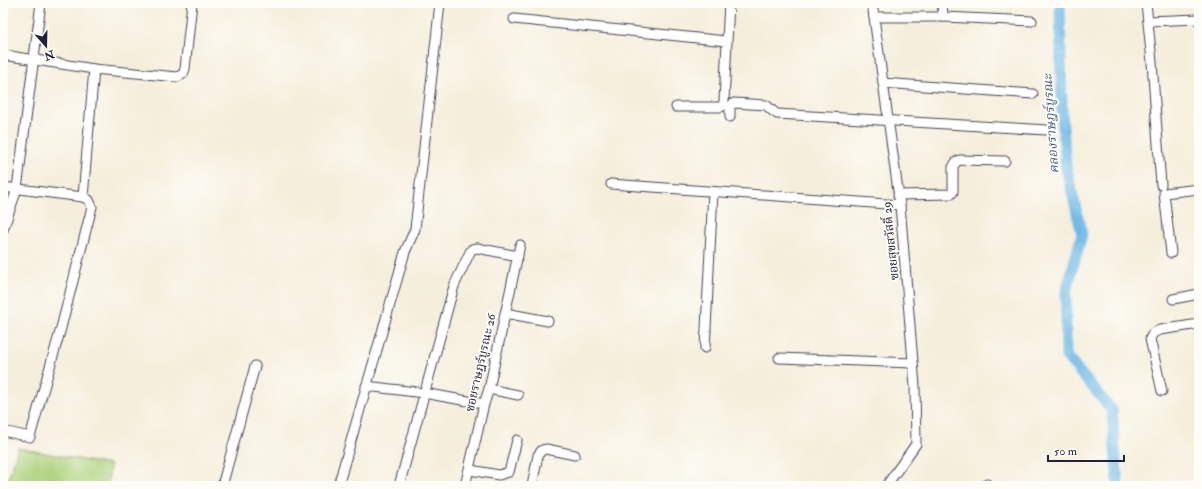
<svg xmlns="http://www.w3.org/2000/svg" width="1202" height="489" font-family="'IM FELL Double Pica','Noto Serif Thai',serif">
	<rect width="100%" height="100%" fill="#fdfcf7"/>
	<filter id="ink" filterUnits="userSpaceOnUse"><feTurbulence type="fractalNoise" baseFrequency=".025" numOctaves="2"/><feDisplacementMap in="SourceGraphic" scale="8" xChannelSelector="R" yChannelSelector="G"/><feConvolveMatrix kernelMatrix="1 2 1 2 8 2 1 2 1" color-interpolation-filters="sRGB"/></filter>
	<filter id="wash" filterUnits="userSpaceOnUse"><feTurbulence type="fractalNoise" baseFrequency=".012" numOctaves="4" result="noise"/><feDisplacementMap in="SourceGraphic" scale="16" xChannelSelector="R" yChannelSelector="G"/><feGaussianBlur stdDeviation="0.9" result="paint"/><feColorMatrix in="noise" values="0 0 0 0 0 0 0 0 0 0 0 0 0 0 0 0 0 1.4 0 .05"/><feComposite in="paint" operator="in"/></filter>
	<g filter="url(#wash)">
		<rect width="100%" height="100%" fill="#f5eedb"/>
		<polygon fill="#acd17a" stroke="#677a5a" points="18,448 110,465 108,486 6,486"/>
		<g fill="none" stroke-linecap="round" stroke-linejoin="round">
			<polyline stroke="#6eb9e7" stroke-width="11" points="1060,3 1062,114 1066,167 1082,234 1066,292 1066,356 1112,410 1118,486"/>
		</g>
	</g>
	<g filter="url(#ink)">
		<g fill="none" stroke-linecap="round" stroke-linejoin="round">
			<g stroke="#424153" stroke-width="11">
				<g id="minor">
					<polyline points="872,3 900,205 915,386 916,444 886,486"/>
					<polyline points="942,3 943,17"/>
					<polyline points="1146,3 1152,62 1161,185"/>
					<polyline points="874,17 943,17 1032,21"/>
					<polyline points="514,19 726,41"/>
					<polyline points="1148,21 1199,19"/>
					<polyline points="3,55 94,69 177,77 183,74 185,69 192,3"/>
					<polyline points="883,83 1033,94"/>
					<polyline points="676,107 720,107 723,106 724,101 729,3"/>
					<polyline points="730,117 730,106 734,103 766,105 774,112 777,114 1047,130"/>
					<polyline points="611,184 900,205"/>
					<polyline points="3,187 83,197 89,200 92,207 61,328 30,437 3,431"/>
					<polyline points="898,195 951,194 953,192 953,167 956,162 960,160 1005,161"/>
					<polyline points="83,197 94,69"/>
					<polyline points="3,230 17,189 41,3"/>
					<polyline points="1171,253 1164,193 1199,189"/>
					<polyline points="1173,299 1199,294"/>
					<polyline points="505,313 548,321"/>
					<polyline points="705,348 713,192"/>
					<polyline points="779,358 913,363"/>
					<polyline points="366,386 424,393 484,404"/>
					<polyline points="489,389 518,395"/>
					<polyline points="1162,391 1150,339 1153,333 1160,330 1199,324"/>
					<polyline points="470,470 499,475 509,472 517,440"/>
					<polyline points="987,484 987,486"/>
					<polyline points="222,486 255,366"/>
					<polyline points="338,486 405,252 415,229 440,3"/>
					<polyline points="399,486 454,286 470,252 472,249 477,248 518,256"/>
					<polyline points="465,486 484,404 489,389 520,245"/>
					<polyline points="532,486 538,455 542,450 546,449 575,455"/>
				</g>
			</g>
			<use href="#minor" stroke="#fff" stroke-width="9"/>
		</g>
	</g>
	<g text-anchor="middle" dominant-baseline="central" stroke-width="4" stroke-linejoin="round" paint-order="stroke">
		<g font-size="12" fill="#22223b" stroke="#fdfcf7">
			<text transform="translate(891 241) rotate(-96)">ซอยสุขสวัสดิ์ 29</text>
			<text transform="translate(481 363) rotate(-77)">ซอยราษฎร์บูรณะ 26</text>
		</g>
		<g font-size="13" font-style="italic" fill="#405e80" stroke="#fdfcf7">
			<text transform="translate(1051 124) rotate(-94)">คลองราษฎร์บูรณะ</text>
		</g>
	</g>
	<rect width="1202" height="489" fill="none" stroke="#fdfcf7" stroke-width="16"/>
	<g transform="translate(46 46) rotate(160)" stroke="#fdfcf7" stroke-width="3" paint-order="stroke">
	<path d="M0-3L7 15L0 10L-7 15Z" fill="#22223b"/>
	<text y="-6" font-size="11" font-weight="bold" text-anchor="middle" fill="#22223b">N</text>
	</g>
	<path d="M1048 455v6h76v-6" fill="none" stroke="#22223b" stroke-width="2"/>
	<text x="1054" y="455" font-size="12" fill="#22223b" stroke="#fdfcf7" stroke-width="3" paint-order="stroke">50 m</text>
</svg>
